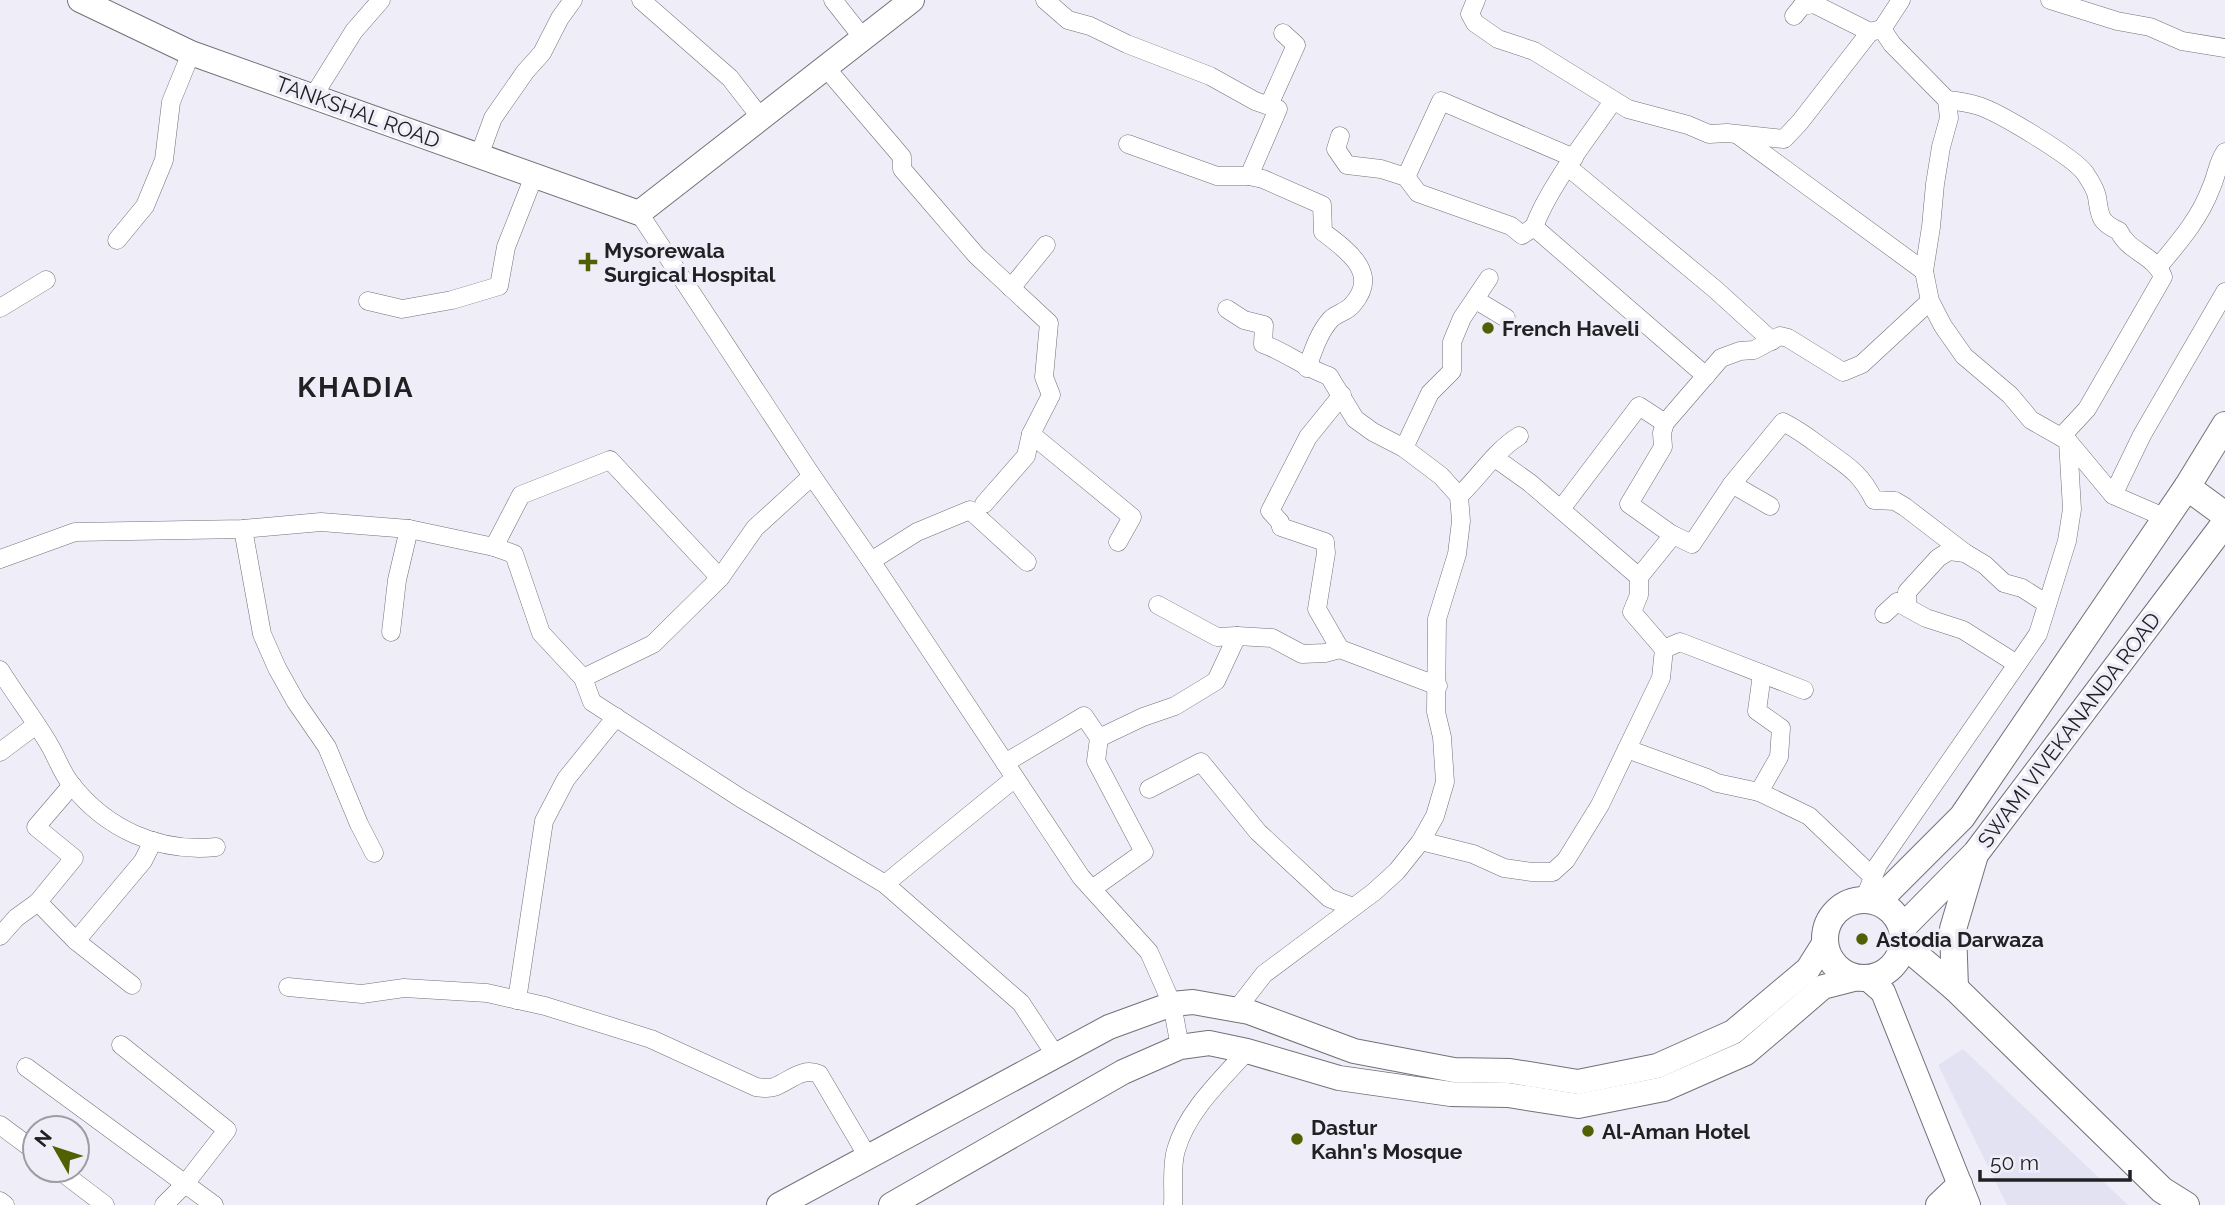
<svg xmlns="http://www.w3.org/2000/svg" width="2225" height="1205" font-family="Raleway,sans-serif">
	<rect width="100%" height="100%" fill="#efeef8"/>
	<polygon fill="#e3e2f3" points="1963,1049 2128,1205 2007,1205 1938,1065"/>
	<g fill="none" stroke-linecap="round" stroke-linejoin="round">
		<g stroke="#717179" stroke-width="19">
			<g id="street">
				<polyline points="641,0 730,78 761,118"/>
				<polyline points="833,0 863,38"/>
				<polyline points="1045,0 1068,20 1090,26 1127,44 1210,76 1255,101 1278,109 1249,176"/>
				<polyline points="1476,0 1470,14 1475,23 1498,39 1534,51 1628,109 1688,125 1709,134 1727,133 1784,139 1800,122 1870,32 1882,29"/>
				<polyline points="1901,0 1882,29 1892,44 1947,100 1949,118 1941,147 1935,184 1931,227 1924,271 1930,301 1943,326 1964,356 2010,395 2031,420 2068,441 2113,495"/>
				<polyline points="2050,0 2117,21 2150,27 2182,41 2225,48"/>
				<polyline points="1794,16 1802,6 1814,4 1870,32"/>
				<polyline points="826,68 902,157 902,169 976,255 1049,323 1044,377 1051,395 1031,434 1026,456 984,504"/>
				<polyline points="314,95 354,31 381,0"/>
				<path d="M1947,100C1957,101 1969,103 1979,106C2000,113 2072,156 2085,173C2089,179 2096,190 2097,197C2100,216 2099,222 2119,231C2128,252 2155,255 2163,277L2087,409L2061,437"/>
				<polyline points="1269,105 1296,45 1283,33"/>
				<polyline points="1738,135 1924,271"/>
				<polyline points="1340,136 1336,149 1347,165 1381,169 1406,177 1418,193 1511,226 1522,235 1534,227 1706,376"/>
				<path d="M1128,144L1217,176H1249L1263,179L1322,205L1323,232C1347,250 1380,273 1353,304C1347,312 1337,313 1331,319C1319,332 1313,351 1307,368"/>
				<polyline points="479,156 493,118 525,72 542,53 560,18 573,0"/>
				<polyline points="1568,167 1716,290 1772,341"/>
				<polyline points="1406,177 1441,101 1574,158"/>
				<polyline points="639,213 812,476 871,561 1081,877 1149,952 1172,1004 1180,1047"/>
				<path d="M1534,227C1549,186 1588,138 1613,101"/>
				<polyline points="117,240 145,206 164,160 171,102 191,53"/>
				<path d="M2159,266C2179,242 2200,218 2211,188C2217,175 2217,164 2225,152"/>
				<polyline points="1011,288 1046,245"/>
				<polyline points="1476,300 1506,318"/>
				<polyline points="368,301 402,309 452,300 499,286 506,247 534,176"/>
				<polyline points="0,308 46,280"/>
				<path d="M1227,309L1244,320L1264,325L1263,344C1286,352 1305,368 1329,376L1355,419L1373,432L1404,448L1441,476L1459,496"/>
				<polyline points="1031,434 1132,517 1118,542"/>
				<polyline points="1404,448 1430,393 1452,371 1452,342 1462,318 1489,278"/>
				<polyline points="1495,458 1530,483 1639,577 1639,595 1632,612 1664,649"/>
				<path d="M1732,484L1783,422C1797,429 1808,437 1820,446C1845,465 1859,470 1874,500L1895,501L1905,507L1965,553"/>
				<polyline points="1770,506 1732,484 1692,544 1671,534 1629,504 1663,447 1662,433 1665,423 1721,358 1740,351 1754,350 1780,336 1788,338 1843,372 1862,364 1930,301"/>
				<polyline points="1561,509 1639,406 1665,423"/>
				<polyline points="2166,518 2113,495 2142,435 2225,292"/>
				<polyline points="243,529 262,634 277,668 296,702 327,747 359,824 374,853"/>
				<polyline points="494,547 521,495 610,460 720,578"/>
				<polyline points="0,559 75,532 243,529 321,522 409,529 494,547 514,554 541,633 583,678 653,644 720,578 755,528 812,476"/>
				<polyline points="871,561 917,532 970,510 1027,562"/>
				<polyline points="1639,577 1673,535"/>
				<polyline points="1158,605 1217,637 1237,636 1272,638 1302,654 1325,653 1340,649 1438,686"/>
				<polyline points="1907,606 1907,592 1938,558 1949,551 1965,553 1985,565 2004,583 2022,588 2047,604"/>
				<polyline points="1884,614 1897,602 1926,618 1963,630 2017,664"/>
				<polyline points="391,632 397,580 409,529"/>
				<polyline points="1340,649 1317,609 1326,553 1325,542 1281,527 1280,522 1270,511 1308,437 1342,395"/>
				<path d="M0,670C16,696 35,720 50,746C57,758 62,773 71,784C106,829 159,853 216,847"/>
				<polyline points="1762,674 1757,711 1781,728 1779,757 1759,792 1809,816 1873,877"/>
				<polyline points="583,678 592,702 742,799 885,884 1021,1003 1056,1056"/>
				<polyline points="1099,738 1143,717 1175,706 1216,681 1237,636"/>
				<polyline points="1627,749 1707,778 1717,783 1759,792"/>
				<polyline points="0,752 36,725"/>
				<polyline points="1005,763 1084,716 1099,738 1096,761 1144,852 1092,889"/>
				<polyline points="72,785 36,827 74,858 38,902 76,941 132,985"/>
				<polyline points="1149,789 1201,762 1258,832 1329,898 1353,907"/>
				<polyline points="1421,841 1473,854 1504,868 1532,872 1553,872 1566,860 1600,805 1661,678 1664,649 1680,642 1804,690"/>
				<polyline points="885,884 1015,778"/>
				<polyline points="1864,900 1878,865 2038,634 2067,541 2072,509 2068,441"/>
				<polyline points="0,936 16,918 38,902"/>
				<polyline points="76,941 143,861 153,841"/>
				<path d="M288,987L362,994L404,988L487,993L545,1006L651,1039L756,1087C763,1088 768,1089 774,1087C790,1081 802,1067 819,1074L868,1157"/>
				<polyline points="517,1000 544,821 566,779 616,717"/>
				<path d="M1236,1010L1264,974L1374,892L1397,871L1421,841L1435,816L1445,782L1442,737L1436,712L1437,619L1457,554L1461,521L1459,496C1479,477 1495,451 1519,436"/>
				<polyline points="121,1045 227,1130 185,1184 164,1205"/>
				<polyline points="26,1067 214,1205"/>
				<polyline points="0,1125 35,1151"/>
				<polyline points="59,1170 105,1205"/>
				<polyline points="0,1201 5,1205"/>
				<path d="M1173,1205C1174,1188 1171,1166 1176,1150C1187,1111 1221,1080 1247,1051"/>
			</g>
		</g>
		<g stroke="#717179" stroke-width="26">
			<g id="secondary">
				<polyline points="80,0 191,53 639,213 912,0"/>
				<polyline points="1868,979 1883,992 1968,1205"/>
				<polyline points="779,1205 1109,1027 1172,1004 1193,1002 1249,1012 1354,1051 1454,1070 1510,1071 1578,1082 1657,1066 1733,1032 1808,969 1825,942"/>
				<polyline points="891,1205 1123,1072 1180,1047 1209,1043 1247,1051 1339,1078 1451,1094 1508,1095 1578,1106 1664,1089 1746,1053 1823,987 1858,978"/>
				<polyline points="1938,1205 1960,1184"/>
			</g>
		</g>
		<g stroke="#717179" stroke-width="28">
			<g id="primary">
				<polyline points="2187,487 2225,515"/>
				<circle cx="1864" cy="939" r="39"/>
				<polyline points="1878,901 1962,817 2187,487 2225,425"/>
				<polyline points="1902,928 1976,853 2225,523"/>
				<polyline points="1904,945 1955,988 2162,1190 2186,1205"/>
				<polyline points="1955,988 1953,929 1974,858"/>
			</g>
		</g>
		<use href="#street" stroke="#fff" stroke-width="18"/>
		<use href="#secondary" stroke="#fff" stroke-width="24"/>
		<use href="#primary" stroke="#fff" stroke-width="26"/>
	</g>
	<g fill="#516002" stroke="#efeef8" stroke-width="2.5">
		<path d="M584.5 251.5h7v7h7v7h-7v7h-7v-7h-7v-7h7z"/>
		<circle cx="1488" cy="328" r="7"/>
		<circle cx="1862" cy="939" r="7"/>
		<circle cx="1588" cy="1131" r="7"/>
		<circle cx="1297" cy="1139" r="7"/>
	</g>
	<g text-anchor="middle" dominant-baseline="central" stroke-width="7" stroke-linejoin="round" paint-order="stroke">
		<g font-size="21" fill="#212124" stroke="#efeef8">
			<text transform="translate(358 112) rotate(20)">TANKSHAL ROAD</text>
			<text transform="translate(2069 730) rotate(-53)">SWAMI VIVEKANANDA ROAD</text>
		</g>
		<g font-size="21" font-weight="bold" fill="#212124" stroke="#efeef8" text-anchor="start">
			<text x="604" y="250">Mysorewala<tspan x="604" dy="24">Surgical Hospital</tspan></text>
			<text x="1502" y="328">French Haveli</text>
			<text x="1876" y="939">Astodia Darwaza</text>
			<text x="1311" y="1127">Dastur<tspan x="1311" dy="24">Kahn's Mosque</tspan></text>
			<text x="1602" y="1131">Al-Aman Hotel</text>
		</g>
		<g font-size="28" font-weight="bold" letter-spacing="2" fill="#212124" stroke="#efeef8">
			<text x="356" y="387">KHADIA</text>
		</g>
	</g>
	<g transform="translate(56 1149) rotate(309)"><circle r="33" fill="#efeef8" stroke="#9d9ca3" stroke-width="2"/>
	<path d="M0-5L12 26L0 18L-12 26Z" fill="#516002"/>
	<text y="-10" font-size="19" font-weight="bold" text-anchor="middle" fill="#212124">N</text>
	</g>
	<path d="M1980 1170v10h150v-10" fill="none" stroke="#212124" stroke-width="3.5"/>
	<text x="1990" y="1170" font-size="21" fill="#212124" stroke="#efeef8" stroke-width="5" paint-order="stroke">50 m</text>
</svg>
